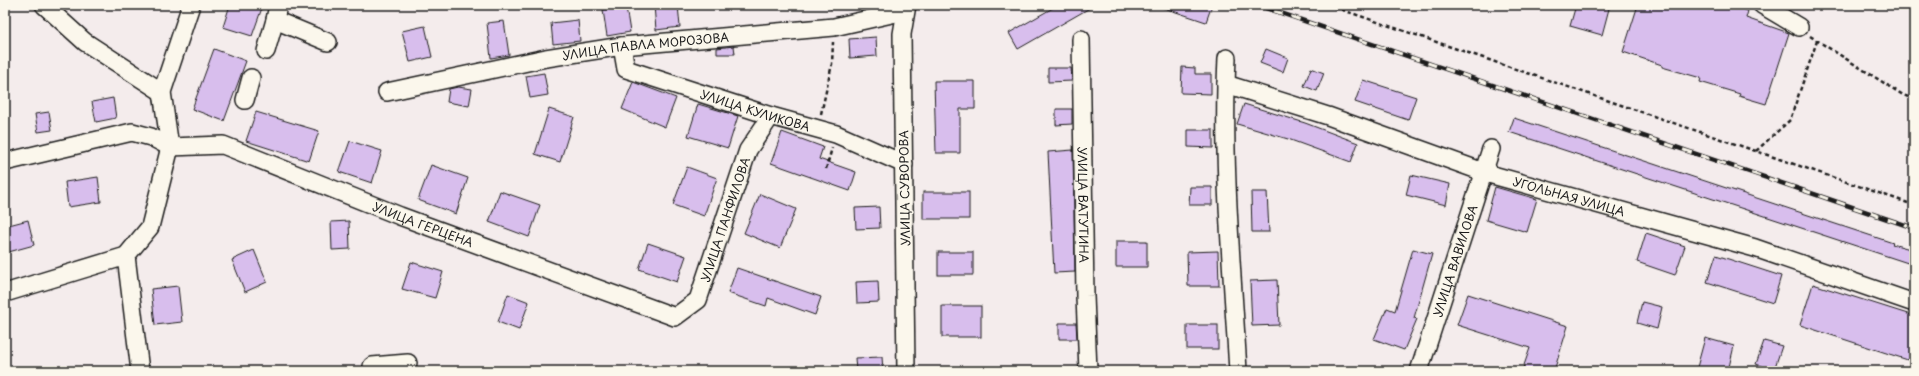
<svg xmlns="http://www.w3.org/2000/svg" width="1919" height="376" font-family="'Playpen Sans',sans-serif">
	<rect width="100%" height="100%" fill="#f4ecec"/>
	<filter id="ink" filterUnits="userSpaceOnUse"><feTurbulence type="fractalNoise" baseFrequency=".025" numOctaves="2"/><feDisplacementMap in="SourceGraphic" scale="8" xChannelSelector="R" yChannelSelector="G"/><feConvolveMatrix kernelMatrix="1 2 1 2 8 2 1 2 1" color-interpolation-filters="sRGB"/></filter>
	<g filter="url(#ink)">
		<g fill="#d8beed" stroke="#1c1c1c">
			<polygon points="230,5 263,5 252,36 223,27"/>
			<polygon points="654,5 678,5 680,27 656,30"/>
			<polygon points="1058,5 1095,5 1018,49 1009,33"/>
			<polygon points="1162,5 1212,5 1206,22 1161,7"/>
			<polygon points="1576,5 1610,5 1602,35 1570,26"/>
			<polygon points="1638,5 1726,5 1748,11 1746,18 1789,33 1766,104 1739,96 1740,94 1700,82 1701,78 1662,67 1662,65 1623,52"/>
			<polygon points="626,7 630,32 607,36 603,10"/>
			<polygon points="578,20 580,41 553,44 551,23"/>
			<polygon points="504,21 509,55 491,58 487,23"/>
			<polygon points="425,26 432,57 410,62 402,31"/>
			<polygon points="876,37 877,56 850,58 849,39"/>
			<polygon points="734,46 735,54 717,54 717,48"/>
			<polygon points="214,49 246,61 224,121 192,109"/>
			<polygon points="1266,49 1288,58 1283,72 1260,63"/>
			<polygon points="1182,67 1195,68 1195,74 1211,74 1211,94 1181,93"/>
			<polygon points="1048,68 1071,68 1072,81 1048,82"/>
			<polygon points="1311,68 1324,73 1317,91 1304,86"/>
			<polygon points="544,73 548,95 530,98 526,76"/>
			<polygon points="1363,80 1416,97 1408,120 1355,102"/>
			<polygon points="934,81 975,81 975,109 960,109 960,153 936,153"/>
			<polygon points="633,82 676,98 665,127 622,109"/>
			<polygon points="458,87 472,89 469,106 447,102 449,89"/>
			<polygon points="113,98 116,118 96,122 92,102"/>
			<polygon points="698,104 738,116 728,148 688,136"/>
			<polygon points="1244,104 1305,123 1358,143 1351,162 1288,139 1237,124"/>
			<polygon points="549,109 574,117 560,162 535,154"/>
			<polygon points="1056,109 1072,109 1072,124 1056,125"/>
			<polygon points="49,112 52,130 38,132 35,114"/>
			<polygon points="256,112 319,131 309,161 246,141"/>
			<polygon points="1514,118 1893,243 1892,244 1914,250 1914,265 1509,132"/>
			<polygon points="1188,130 1213,130 1213,148 1188,147"/>
			<polygon points="782,132 823,147 819,159 856,172 850,191 771,163"/>
			<polygon points="350,141 382,151 372,183 339,172"/>
			<polygon points="1073,150 1075,272 1054,273 1048,152"/>
			<polygon points="431,165 468,178 456,214 418,200"/>
			<polygon points="687,167 717,178 704,216 673,205"/>
			<polygon points="1411,175 1450,184 1446,205 1406,195"/>
			<polygon points="98,177 101,202 68,207 65,182"/>
			<polygon points="1190,187 1212,187 1212,205 1189,205"/>
			<polygon points="1495,187 1537,199 1527,232 1486,220"/>
			<polygon points="500,191 540,205 529,237 489,222"/>
			<rect x="923" y="192" width="46" height="27"/>
			<polygon points="1251,192 1267,192 1269,232 1252,232"/>
			<polygon points="760,194 796,209 780,248 744,233"/>
			<polygon points="879,207 880,228 856,229 855,208"/>
			<polygon points="28,220 34,245 5,253 5,226"/>
			<polygon points="349,221 350,249 332,250 331,222"/>
			<polygon points="1646,233 1685,246 1675,275 1637,262"/>
			<rect x="1116" y="241" width="31" height="26"/>
			<polygon points="648,243 686,256 677,282 639,269"/>
			<polygon points="1413,249 1432,254 1414,318 1417,319 1404,350 1374,339 1387,308 1395,311"/>
			<polygon points="254,250 267,282 245,292 232,260"/>
			<polygon points="1218,251 1219,286 1188,286 1187,252"/>
			<rect x="938" y="252" width="35" height="23"/>
			<polygon points="1716,255 1781,276 1773,303 1707,282"/>
			<polygon points="411,262 443,272 435,298 402,289"/>
			<polygon points="737,268 821,297 815,315 768,298 766,306 728,293"/>
			<polygon points="1277,280 1279,325 1252,326 1250,281"/>
			<polygon points="878,281 879,302 857,303 856,282"/>
			<polygon points="1813,284 1914,316 1914,362 1800,325"/>
			<polygon points="178,286 182,322 155,325 151,289"/>
			<polygon points="508,294 529,302 519,330 498,322"/>
			<polygon points="1468,294 1568,326 1554,371 1522,371 1530,348 1457,325"/>
			<polygon points="1642,302 1662,307 1657,329 1637,323"/>
			<rect x="942" y="306" width="39" height="31"/>
			<polygon points="1059,323 1076,323 1077,339 1059,339"/>
			<rect x="1187" y="325" width="31" height="24"/>
			<polygon points="1705,338 1734,346 1728,371 1696,371"/>
			<polygon points="1764,341 1782,346 1774,370 1756,364"/>
			<polygon points="882,357 883,371 856,371 855,358"/>
		</g>
		<g fill="none" stroke-linecap="round" stroke-linejoin="round">
			<g stroke="#1c1c1c" stroke-width="20">
				<g id="minor">
					<polyline points="44,5 85,42 162,92"/>
					<polyline points="278,5 275,20 328,42"/>
					<polyline points="1762,5 1799,27"/>
					<path id="s1" d="M1081,39L1085,296L1088,371"/>
					<path id="s2" d="M622,46L626,69L771,116L836,134L904,164"/>
					<polyline points="266,51 275,20"/>
					<path d="M1227,58C1222,162 1232,267 1238,371"/>
					<path id="s3" d="M1226,84L1328,116L1489,174L1755,248L1914,303"/>
					<path id="s4" d="M387,92L546,58L622,46L834,27L905,11"/>
					<polyline points="245,100 251,78"/>
					<path id="s5" d="M5,162L132,132L151,137L170,147L223,145L400,216L675,317L698,300L748,150L771,116"/>
					<polyline points="126,256 140,371"/>
					<polyline points="5,293 126,256 150,227 170,147 162,92 191,5"/>
					<polyline points="372,371 372,366 408,363"/>
					<polyline points="906,371 902,34 907,5"/>
					<path id="s6" d="M1419,371L1491,149"/>
				</g>
			</g>
			<g stroke="#1c1c1c" stroke-width="2.5" stroke-dasharray="4 3" stroke-linecap="butt">
				<polyline points="830,5 832,11"/>
				<polyline points="1328,5 1914,205"/>
				<polyline points="1810,36 1903,95 1914,99"/>
				<polyline points="821,114 832,64 833,42"/>
				<polyline points="1756,151 1790,120 1817,41"/>
				<polyline points="826,169 832,148"/>
			</g>
			<use href="#minor" stroke="#fbf7ec" stroke-width="17"/>
			<g stroke="#1c1c1c" stroke-width="4.5">
				<polyline id="rail" points="1257,5 1914,228"/>
			</g>
			<use href="#rail" stroke="#fbf7ec" stroke-width="3" stroke-dasharray="9" stroke-linecap="butt"/>
		</g>
	</g>
	<g text-anchor="middle" dominant-baseline="central" stroke-width="3" stroke-linejoin="round" paint-order="stroke">
		<g font-size="12" fill="#1c1c1c" stroke="#fbf7ec">
			<text stroke="none"><textPath href="#s4" startOffset="263">УЛИЦА ПАВЛА МОРОЗОВА</textPath></text>
			<text stroke="none"><textPath href="#s2" startOffset="159">УЛИЦА КУЛИКОВА</textPath></text>
			<text transform="translate(904 188) rotate(-91)">УЛИЦА СУВОРОВА</text>
			<text stroke="none"><textPath href="#s3" startOffset="361">УГОЛЬНАЯ УЛИЦА</textPath></text>
			<text stroke="none"><textPath href="#s1" startOffset="166">УЛИЦА ВАТУТИНА</textPath></text>
			<text stroke="none"><textPath href="#s5" startOffset="822">УЛИЦА ПАНФИЛОВА</textPath></text>
			<text stroke="none"><textPath href="#s5" startOffset="440">УЛИЦА ГЕРЦЕНА</textPath></text>
			<text stroke="none"><textPath href="#s6" startOffset="116">УЛИЦА ВАВИЛОВА</textPath></text>
		</g>
	</g>
	<rect width="1919" height="376" fill="none" stroke="#fbf7ec" stroke-width="20"/>
	<rect x="10" y="10" width="1899" height="356" fill="none" stroke="#1c1c1c" stroke-width="1.5" filter="url(#ink)"/>
</svg>
